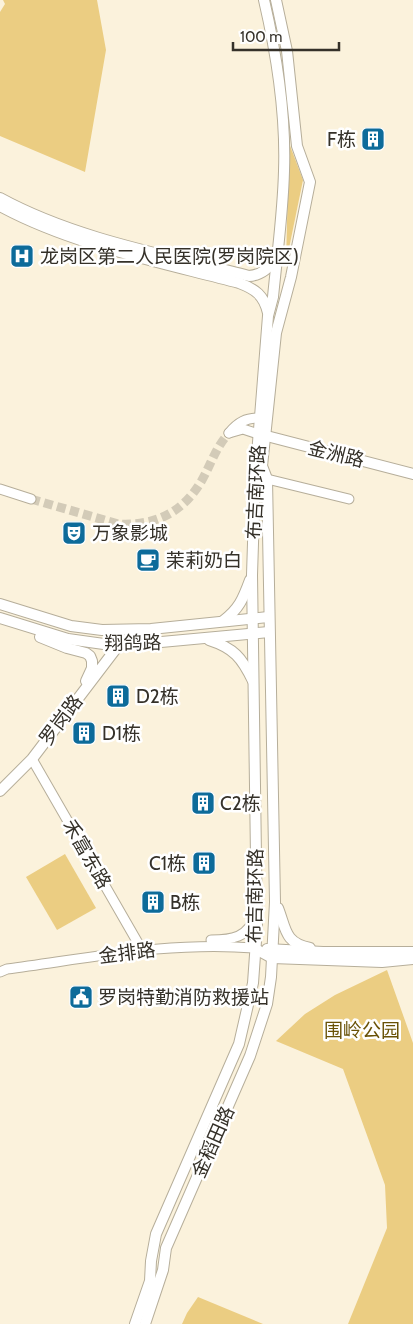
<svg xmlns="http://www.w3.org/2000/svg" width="413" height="1324" font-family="Cabin,'Noto Sans SC',sans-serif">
	<rect width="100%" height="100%" fill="#fbf2dc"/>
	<g fill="#ebcd82">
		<polygon points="3,0 97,0 106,50 85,172 0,136 0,12 5,4"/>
		<polygon points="289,143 303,180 286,263"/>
		<polygon points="65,854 96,908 57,930 26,877"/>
		<polygon points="387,970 413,1043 413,1324 348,1324 387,1228 385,1185 343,1069 276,1041 305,1014 335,995"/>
		<polygon points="198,1297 263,1324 182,1324 187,1313"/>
	</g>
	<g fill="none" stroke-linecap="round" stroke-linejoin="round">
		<path stroke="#d3cbb8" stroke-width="9" stroke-dasharray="9 4.5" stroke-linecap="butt" d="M31,499L118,524C155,526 183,513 202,480C211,464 216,447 229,433"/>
		<g stroke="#b6ae9a" stroke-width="11">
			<g id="minor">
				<path d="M229,433C238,422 246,418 259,418"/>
				<polyline points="229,433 243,429 258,434"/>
				<polyline points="267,479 349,499"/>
				<polyline points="0,489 31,499"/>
				<polyline points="32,759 142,950"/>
				<path d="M211,940C231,940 249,938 255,915"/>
				<path d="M0,972L7,969C90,958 171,941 254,948"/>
			</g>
		</g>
		<g stroke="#b6ae9a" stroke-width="12">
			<g id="tertiary">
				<path d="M0,198C75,239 166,255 249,276C262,275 269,268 276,257"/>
				<path d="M0,206C72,245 160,262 239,283C255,289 264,295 268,313"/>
				<polyline points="259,434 413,474"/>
				<polyline points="0,604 71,626 102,630 151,629 268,617"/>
				<polyline points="0,618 68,639 118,646 269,632"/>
				<path d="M223,621C239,609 243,599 250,580"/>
				<polyline points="40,637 67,648 86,653 90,656 92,661 92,668 86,681"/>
				<path d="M209,640C234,648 242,658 253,681"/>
				<polyline points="0,791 32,759 118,646"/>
				<path d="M278,908C286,928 284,943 310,948"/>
				<polyline points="254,948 272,958 382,962 413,959"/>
				<polyline points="267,949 323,952 413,952"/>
				<path d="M135,1324L150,1281L151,1261L156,1234L239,1044L253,983L257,927L252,575L255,480L268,316L273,297C277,255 283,213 284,171C286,114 277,56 264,0"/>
				<polyline points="145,1324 163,1270 166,1248 250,1056 267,1004 271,977 275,902 267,479 262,466 276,333 291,277 310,182 297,146 287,51 276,0"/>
			</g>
		</g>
		<use href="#minor" stroke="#fff" stroke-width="9"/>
		<use href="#tertiary" stroke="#fff" stroke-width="10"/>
	</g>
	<defs>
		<g id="building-square" transform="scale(1.25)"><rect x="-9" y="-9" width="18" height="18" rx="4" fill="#0d6b9a" stroke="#fff"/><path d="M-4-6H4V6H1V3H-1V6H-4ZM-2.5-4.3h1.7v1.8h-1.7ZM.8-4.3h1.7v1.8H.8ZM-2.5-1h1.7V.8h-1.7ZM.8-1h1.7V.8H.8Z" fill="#fff"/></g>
		<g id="hospital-square" transform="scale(1.25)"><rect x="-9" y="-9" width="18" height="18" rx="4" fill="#0d6b9a" stroke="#fff"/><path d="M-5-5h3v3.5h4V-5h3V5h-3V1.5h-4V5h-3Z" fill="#fff"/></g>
		<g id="theatre-square" transform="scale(1.25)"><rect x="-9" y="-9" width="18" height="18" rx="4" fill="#0d6b9a" stroke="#fff"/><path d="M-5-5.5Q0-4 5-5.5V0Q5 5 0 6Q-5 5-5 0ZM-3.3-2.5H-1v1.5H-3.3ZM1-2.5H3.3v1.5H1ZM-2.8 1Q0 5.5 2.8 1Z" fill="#fff"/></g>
		<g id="cafe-square" transform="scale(1.25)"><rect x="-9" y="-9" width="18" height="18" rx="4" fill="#0d6b9a" stroke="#fff"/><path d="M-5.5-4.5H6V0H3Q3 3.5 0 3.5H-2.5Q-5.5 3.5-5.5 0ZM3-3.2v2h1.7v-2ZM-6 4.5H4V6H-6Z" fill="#fff"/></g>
		<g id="civic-square" transform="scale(1.25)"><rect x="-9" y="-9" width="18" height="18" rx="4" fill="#0d6b9a" stroke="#fff"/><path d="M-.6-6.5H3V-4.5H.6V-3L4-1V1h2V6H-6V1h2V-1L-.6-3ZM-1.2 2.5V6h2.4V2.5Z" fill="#fff"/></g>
	</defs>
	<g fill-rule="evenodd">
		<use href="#building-square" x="373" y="139"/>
		<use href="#hospital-square" x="22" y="256"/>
		<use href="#theatre-square" x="74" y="533"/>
		<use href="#cafe-square" x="148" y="560"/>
		<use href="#building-square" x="118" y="696"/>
		<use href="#building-square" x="84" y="733"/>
		<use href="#building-square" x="203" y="803"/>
		<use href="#building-square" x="204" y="863"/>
		<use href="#building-square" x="153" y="902"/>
		<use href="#civic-square" x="81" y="997"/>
	</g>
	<g text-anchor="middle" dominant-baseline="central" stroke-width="5" stroke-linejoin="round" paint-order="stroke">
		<g font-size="19" fill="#353129" stroke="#fff" text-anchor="start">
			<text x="356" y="139" text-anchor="end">F栋</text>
			<text x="40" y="256">龙岗区第二人民医院(罗岗院区)</text>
			<text x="92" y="533">万象影城</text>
			<text x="166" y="560">茉莉奶白</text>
			<text x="136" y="696">D2栋</text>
			<text x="102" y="733">D1栋</text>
			<text x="220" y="803">C2栋</text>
			<text x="186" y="863" text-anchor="end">C1栋</text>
			<text x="170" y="902">B栋</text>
			<text x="98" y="997">罗岗特勤消防救援站</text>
		</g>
		<g font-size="19" fill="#353129" stroke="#fff">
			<text transform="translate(336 454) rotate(14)">金洲路</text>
			<text transform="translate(256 492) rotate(-87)">布吉南环路</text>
			<text transform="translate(133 643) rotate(-1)">翔鸽路</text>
			<text transform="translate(61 720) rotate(-53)">罗岗路</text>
			<text transform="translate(87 854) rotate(60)">禾富东路</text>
			<text transform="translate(255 896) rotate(-89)">布吉南环路</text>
			<text transform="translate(127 953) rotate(-7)">金排路</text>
			<text transform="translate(213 1142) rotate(-66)">金稻田路</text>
		</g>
		<g font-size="19" fill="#695106" stroke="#fff">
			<text x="362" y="1030">围岭公园</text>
		</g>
	</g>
	<path d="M233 42v8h106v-8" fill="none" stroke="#353129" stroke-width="2.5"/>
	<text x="240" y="42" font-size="15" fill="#353129" stroke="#ffffff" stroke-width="4" paint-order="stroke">100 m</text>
</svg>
